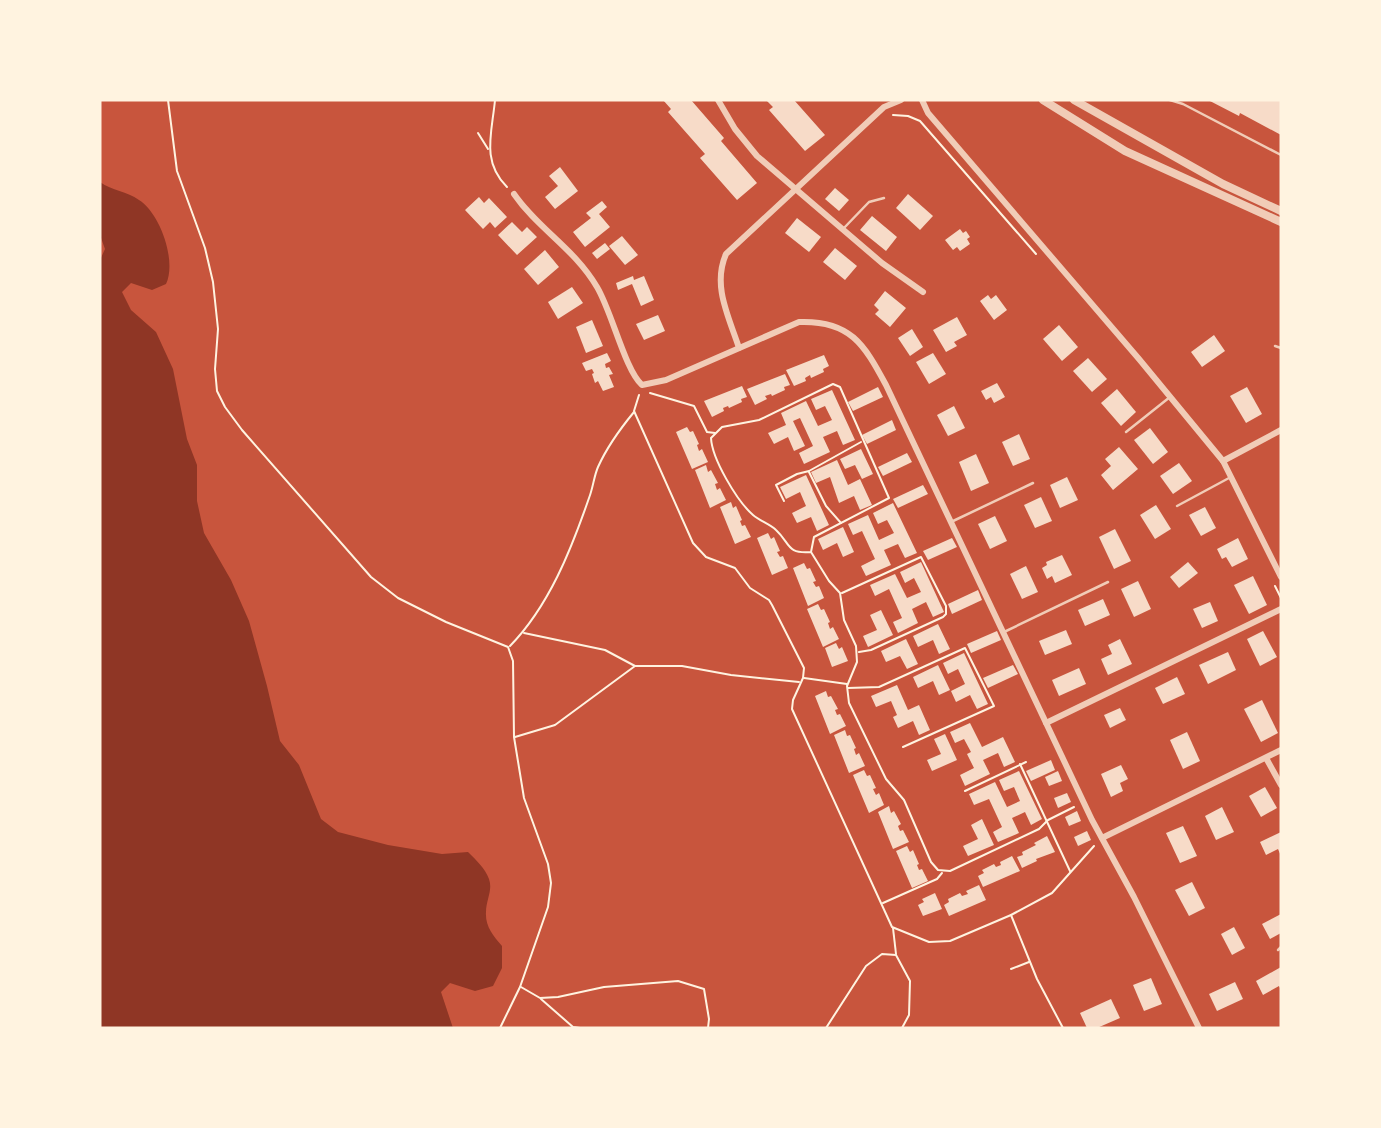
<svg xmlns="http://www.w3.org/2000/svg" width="1381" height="1128" font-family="Signika,sans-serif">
	<rect width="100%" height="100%" fill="#c8553d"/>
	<path fill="#8f3625" d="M100,182C112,191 127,191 139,200C160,213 177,261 166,284L152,290L131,283L122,292L131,310L156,332L173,369L187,439L197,465V501L204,533L231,580L249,621L267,686L280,741L299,765L321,819L338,832L388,845L442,854L468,852C476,860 485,868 489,879C493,890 486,900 486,912C485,926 493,936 502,946V968L493,986L475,991L450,983L441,992L453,1028H100V260L105,249L100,235Z"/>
	<g fill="#f7dbc8">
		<polygon points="663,100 691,100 724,138 721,141 757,183 737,200 700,158 705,154 668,112 671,109"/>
		<polygon points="766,100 794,100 825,135 805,151 769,110 773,107"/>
		<polygon points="1208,100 1281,100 1281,135 1240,113 1239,116"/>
		<polygon points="560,167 578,191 555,209 545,197 558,186 549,176"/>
		<polygon points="835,188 849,200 839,211 825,199"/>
		<polygon points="908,194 933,216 920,230 896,208"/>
		<polygon points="479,197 484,203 489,198 507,217 495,228 490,222 483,229 465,210"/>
		<polygon points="602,201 607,207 599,214 610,227 585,247 573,232 591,218 586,213"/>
		<polygon points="872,216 897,237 886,251 860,230"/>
		<polygon points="797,218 821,237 809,252 785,233"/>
		<polygon points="512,222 522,232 527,227 537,237 517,255 498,235"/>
		<polygon points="960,229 963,233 966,231 970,237 967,239 970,244 960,251 957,247 953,250 945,240"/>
		<polygon points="622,236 638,255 625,265 609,246"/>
		<polygon points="605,243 610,249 597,259 592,253"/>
		<polygon points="835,248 857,266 845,280 823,262"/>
		<polygon points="545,250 559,267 538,285 524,269"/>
		<polygon points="633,276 634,280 644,276 654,300 641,306 632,284 618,290 616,283"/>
		<polygon points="572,287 583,303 558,319 548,302"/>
		<polygon points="885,291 906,308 890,327 875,314 879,310 874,305"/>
		<polygon points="988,295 991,299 996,295 1007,310 994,320 980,301"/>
		<polygon points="658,315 665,331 644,340 636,324"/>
		<polygon points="957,317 967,335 954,342 957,346 946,352 933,330"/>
		<polygon points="592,320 603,346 586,353 576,327"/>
		<polygon points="1059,325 1078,347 1062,361 1043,339"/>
		<polygon points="912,329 923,347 910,356 898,338"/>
		<polygon points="1214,335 1225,351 1202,367 1191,352"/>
		<polygon points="607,353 611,361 605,364 606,368 609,367 613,374 609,375 614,387 603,391 598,381 595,383 592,374 594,373 592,369 586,371 582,363"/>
		<polygon points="933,353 946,374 929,384 916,362"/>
		<polygon points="824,355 829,366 823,369 824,372 811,378 810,375 805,378 806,381 794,386 786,370"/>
		<polygon points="1088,358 1107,379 1092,392 1073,371"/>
		<polygon points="785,374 790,385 784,387 785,390 772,396 771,394 765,396 767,399 755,405 747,389"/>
		<polygon points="997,383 1005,397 994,403 991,397 986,400 981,391"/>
		<polygon points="742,386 747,397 741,399 742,402 729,408 728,406 723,408 724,411 712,417 704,401"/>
		<polygon points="878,387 883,397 853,411 848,402"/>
		<polygon points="1247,387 1262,414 1246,423 1230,396"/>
		<polygon points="1117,389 1136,412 1121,426 1101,403"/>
		<polygon points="832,390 855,440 843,445 837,431 823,437 830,452 804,464 799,453 813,446 800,418 793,421 805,446 794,451 788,437 774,444 768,433 786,425 781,413 806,401 818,426 832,420 825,406 816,410 811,399"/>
		<polygon points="954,406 965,428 948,436 937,415"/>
		<polygon points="892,420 896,430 867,444 862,435"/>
		<polygon points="687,427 690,432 693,431 699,444 697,445 699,451 702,449 708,462 692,469 676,432"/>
		<polygon points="1150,428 1168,452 1153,464 1134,440"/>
		<polygon points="1019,434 1030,459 1013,466 1002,442"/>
		<polygon points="1119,447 1138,469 1113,490 1101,475 1111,466 1105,459"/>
		<polygon points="861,449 873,474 862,479 855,465 845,469 840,459"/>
		<polygon points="907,453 912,462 883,476 878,467"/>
		<polygon points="976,454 989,483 971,491 959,462"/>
		<polygon points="837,460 848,485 860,479 872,505 860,510 854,496 839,503 830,477 816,483 811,472"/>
		<polygon points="1179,463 1192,481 1173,494 1160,476"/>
		<polygon points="706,465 708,472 711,470 718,483 715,484 717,490 720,488 726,500 710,508 695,470"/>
		<polygon points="806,475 829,525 817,531 811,517 797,523 792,513 806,506 800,492 786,499 780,487"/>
		<polygon points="1067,477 1078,500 1060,508 1050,485"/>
		<polygon points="923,485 928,494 898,508 893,499"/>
		<polygon points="1041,497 1052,521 1035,528 1024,505"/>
		<polygon points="731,502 733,508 736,506 742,520 740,521 742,526 745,525 751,537 735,544 720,507"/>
		<polygon points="893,503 917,553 905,558 898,544 884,550 891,565 866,576 861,566 875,559 862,531 853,535 848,524 868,515 879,540 894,533 887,520 878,524 873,513"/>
		<polygon points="1156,505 1171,529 1155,539 1140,515"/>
		<polygon points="1205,507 1216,528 1201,536 1189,515"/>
		<polygon points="995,516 1007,541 990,549 978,524"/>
		<polygon points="843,527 854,552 843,557 837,543 823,550 818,539"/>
		<polygon points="1115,529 1131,561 1114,569 1099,537"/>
		<polygon points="768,533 771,539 774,537 780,551 777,552 780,557 783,556 788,568 772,575 757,538"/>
		<polygon points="952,538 957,547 928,560 923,551"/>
		<polygon points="1238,538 1248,559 1232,567 1226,557 1222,559 1217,549"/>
		<polygon points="1062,555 1072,575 1055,583 1052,576 1047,579 1042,568 1047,565 1046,562"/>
		<polygon points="921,562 944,612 933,617 926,602 912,609 918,623 898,633 893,622 902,618 889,589 875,596 870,585 895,574 907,598 921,592 914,578 905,583 900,572"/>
		<polygon points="1188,562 1198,573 1179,588 1170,577"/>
		<polygon points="804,563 807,569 810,568 816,581 813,582 816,587 819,586 824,598 808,606 793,568"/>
		<polygon points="1026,566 1038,592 1022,599 1010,574"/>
		<polygon points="1253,576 1267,605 1249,614 1234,585"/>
		<polygon points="1138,581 1151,609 1134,617 1121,589"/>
		<polygon points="978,590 982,600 952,614 948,604"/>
		<polygon points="1103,599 1110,615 1085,626 1078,610"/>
		<polygon points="1210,602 1218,621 1202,628 1193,609"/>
		<polygon points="818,604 821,610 824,609 830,622 828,623 830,629 833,627 839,639 823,647 807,609"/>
		<polygon points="881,610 893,635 868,647 863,636 877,630 870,615"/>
		<polygon points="938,624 950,649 939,654 933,640 918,647 913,636"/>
		<polygon points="1066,630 1072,644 1045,655 1039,641"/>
		<polygon points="997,631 1001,640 971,653 967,644"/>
		<polygon points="1263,631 1277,657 1260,666 1247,639"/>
		<polygon points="906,639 918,664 907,669 900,656 886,662 881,651"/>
		<polygon points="1120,639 1132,664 1108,675 1101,659 1112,654 1108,645"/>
		<polygon points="836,643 839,649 842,647 848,661 832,667 825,648"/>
		<polygon points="1228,652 1236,670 1208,684 1199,665"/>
		<polygon points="964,653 988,704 977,709 970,695 956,702 951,691 965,684 958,669 948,674 943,663"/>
		<polygon points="938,665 950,690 939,695 933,681 918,688 913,677"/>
		<polygon points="1013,665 1018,674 988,688 983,678"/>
		<polygon points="1079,668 1086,684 1059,696 1052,680"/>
		<polygon points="1177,677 1185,694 1163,704 1155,688"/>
		<polygon points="897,685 908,710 919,705 930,730 919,735 913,721 898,728 893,717 897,715 891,701 876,707 871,696"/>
		<polygon points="826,691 828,697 831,696 838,709 835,710 837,715 840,714 846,726 830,734 815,696"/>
		<polygon points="1262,700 1278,733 1261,742 1244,709"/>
		<polygon points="1120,708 1126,720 1110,728 1104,715"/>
		<polygon points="970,723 982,747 1003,737 1015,762 1004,767 998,753 983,760 990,774 965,786 960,775 974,768 967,754 971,752 964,739 955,743 950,732"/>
		<polygon points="845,730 847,736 850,735 856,748 854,749 856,755 859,753 865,766 849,773 834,735"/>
		<polygon points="1187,732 1200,761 1183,769 1170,740"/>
		<polygon points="945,734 957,760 932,771 927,760 941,754 934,739"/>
		<polygon points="1051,760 1055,770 1031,781 1026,771"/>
		<polygon points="1121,765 1128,779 1120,783 1123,791 1111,797 1101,774"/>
		<polygon points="864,770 867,776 870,775 876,788 873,789 876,795 879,793 884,805 869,813 853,775"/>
		<polygon points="1019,771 1042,819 1031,825 1025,812 1012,818 1019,833 998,842 993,832 1002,827 989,799 974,805 969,794 995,782 1007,807 1020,801 1014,787 1004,791 999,780"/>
		<polygon points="1058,771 1062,781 1049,786 1045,777"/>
		<polygon points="1265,787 1277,808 1261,817 1249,796"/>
		<polygon points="1067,793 1071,802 1058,808 1054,798"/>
		<polygon points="889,806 891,813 894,811 901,824 898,826 900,831 903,830 909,842 893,849 878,812"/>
		<polygon points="1222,807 1234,832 1216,840 1205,816"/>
		<polygon points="1077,811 1081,821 1069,826 1065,817"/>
		<polygon points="982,819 994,845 968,856 963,846 978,839 971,825"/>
		<polygon points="1183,826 1197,856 1180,863 1166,833"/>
		<polygon points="1087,831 1091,840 1078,846 1074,837"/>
		<polygon points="1281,832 1281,856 1278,849 1266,855 1260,842"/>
		<polygon points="1047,836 1055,852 1036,859 1037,861 1022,868 1017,857 1023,855 1022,852 1036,845 1034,843"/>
		<polygon points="907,846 910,852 913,850 919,864 917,865 919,870 922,869 928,881 912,888 896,851"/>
		<polygon points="1012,856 1020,871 983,887 978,876 984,873 982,870 994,864 996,867 1001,865 1000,862"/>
		<polygon points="1192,882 1205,908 1189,916 1175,890"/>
		<polygon points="979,885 986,900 949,916 944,905 949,902 948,899 960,893 962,896 968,894 966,891"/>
		<polygon points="935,893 942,909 923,916 918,905 924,902 922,899"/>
		<polygon points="1281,914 1281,933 1270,939 1262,924"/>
		<polygon points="1234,927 1245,948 1232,955 1221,934"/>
		<polygon points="1281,967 1281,990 1279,986 1263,995 1256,981"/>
		<polygon points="1151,978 1162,1004 1144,1011 1133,985"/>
		<polygon points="1235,982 1243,999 1217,1011 1209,994"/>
		<polygon points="1111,999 1120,1018 1097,1028 1087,1028 1080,1013"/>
	</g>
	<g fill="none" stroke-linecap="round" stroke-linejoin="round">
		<g stroke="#fff3e0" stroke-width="2">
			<polyline points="168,100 177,171 205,248 213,282 218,329 215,369 217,391 225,407 242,430 371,577 398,598 446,622 508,647 513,661 514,737 524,798 548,864 551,883 548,907 520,987 500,1028"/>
			<path d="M495,100C492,133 481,161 507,187"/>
			<polyline points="893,115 908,116 920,121 1036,254"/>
			<polyline points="478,133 488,149"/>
			<polyline points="650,393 694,406 707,432 715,433"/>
			<polyline points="639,395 634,411 693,543 706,557 735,568 750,588 769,600 772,605 804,668 803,678 793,700 792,709 892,927 929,942 950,941 1011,915 1052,893 1094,846"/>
			<polyline points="809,472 826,506 841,523"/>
			<polyline points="784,501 776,485 797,474 809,471 861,442"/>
			<path d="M811,552C786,554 791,544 776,530C770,524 760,521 753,515C737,501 712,459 711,438L722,427L759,420L833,384L840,387L889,498L814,537L811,552L829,581L840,593L844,620L856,646L857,662L847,686L849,703L886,779L904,800L931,862L938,870L950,871L1039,829L1048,820L1074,807"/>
			<polyline points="1275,586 1281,598"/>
			<polyline points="842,593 921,557 946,606 946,614 943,617 871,650 859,652"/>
			<polyline points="524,633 605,650 635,666"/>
			<path d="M510,646C549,606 571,550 589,498C593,488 594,476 598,467C607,447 620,429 634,412"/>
			<polyline points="804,678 847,684"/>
			<polyline points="848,688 879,687 965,648 994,706 903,747"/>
			<polyline points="515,737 555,725 635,666 682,666 731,675 799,682"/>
			<polyline points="1020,764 1070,871"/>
			<polyline points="965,791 1026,762"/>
			<polyline points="883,903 937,879 942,873"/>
			<polyline points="1011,915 1037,979 1063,1028"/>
			<polyline points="893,928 896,954"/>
			<polyline points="1011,969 1029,962"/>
			<polyline points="521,987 540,998 558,997 604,987 678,981 704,989 709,1019 708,1028"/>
			<polyline points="541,999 573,1027 580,1028"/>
			<polyline points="826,1028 866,966 882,954 896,955 910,981 909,1015 902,1028"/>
		</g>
		<g stroke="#f1ccb7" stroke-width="2.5">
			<polyline points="1170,100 1183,104 1281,155"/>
			<polyline points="843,229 869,202 884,198"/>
			<polyline points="1275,346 1281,348"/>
			<polyline points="1126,432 1170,397"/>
			<polyline points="1177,506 1229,478"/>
			<polyline points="951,522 1033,483"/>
			<polyline points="1004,632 1108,582"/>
			<polyline points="1278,950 1281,947"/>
		</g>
		<g stroke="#f1ccb7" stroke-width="6">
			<polyline points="718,100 735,129 757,156 882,263 923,292"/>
			<polyline points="922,100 928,113 1139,359 1223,461 1281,577"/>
			<path d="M514,194C538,229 574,248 597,287C612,312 625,370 642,385L666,380L799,322C850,320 864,344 886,385L1092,820L1134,897L1199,1028"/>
			<path d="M739,348C729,317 712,286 726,254L884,107L901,100"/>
			<polyline points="1223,461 1281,430"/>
			<polyline points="1046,723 1281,609"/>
			<polyline points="1266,758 1281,785"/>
			<polyline points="1102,838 1281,750"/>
		</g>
		<g stroke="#f1ccb7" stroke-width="8">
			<polyline points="1043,100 1125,151 1281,222"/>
			<polyline points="1074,100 1223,184 1281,211"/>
		</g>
	</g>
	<rect width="1381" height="1128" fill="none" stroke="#fff3e0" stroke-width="203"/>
</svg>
